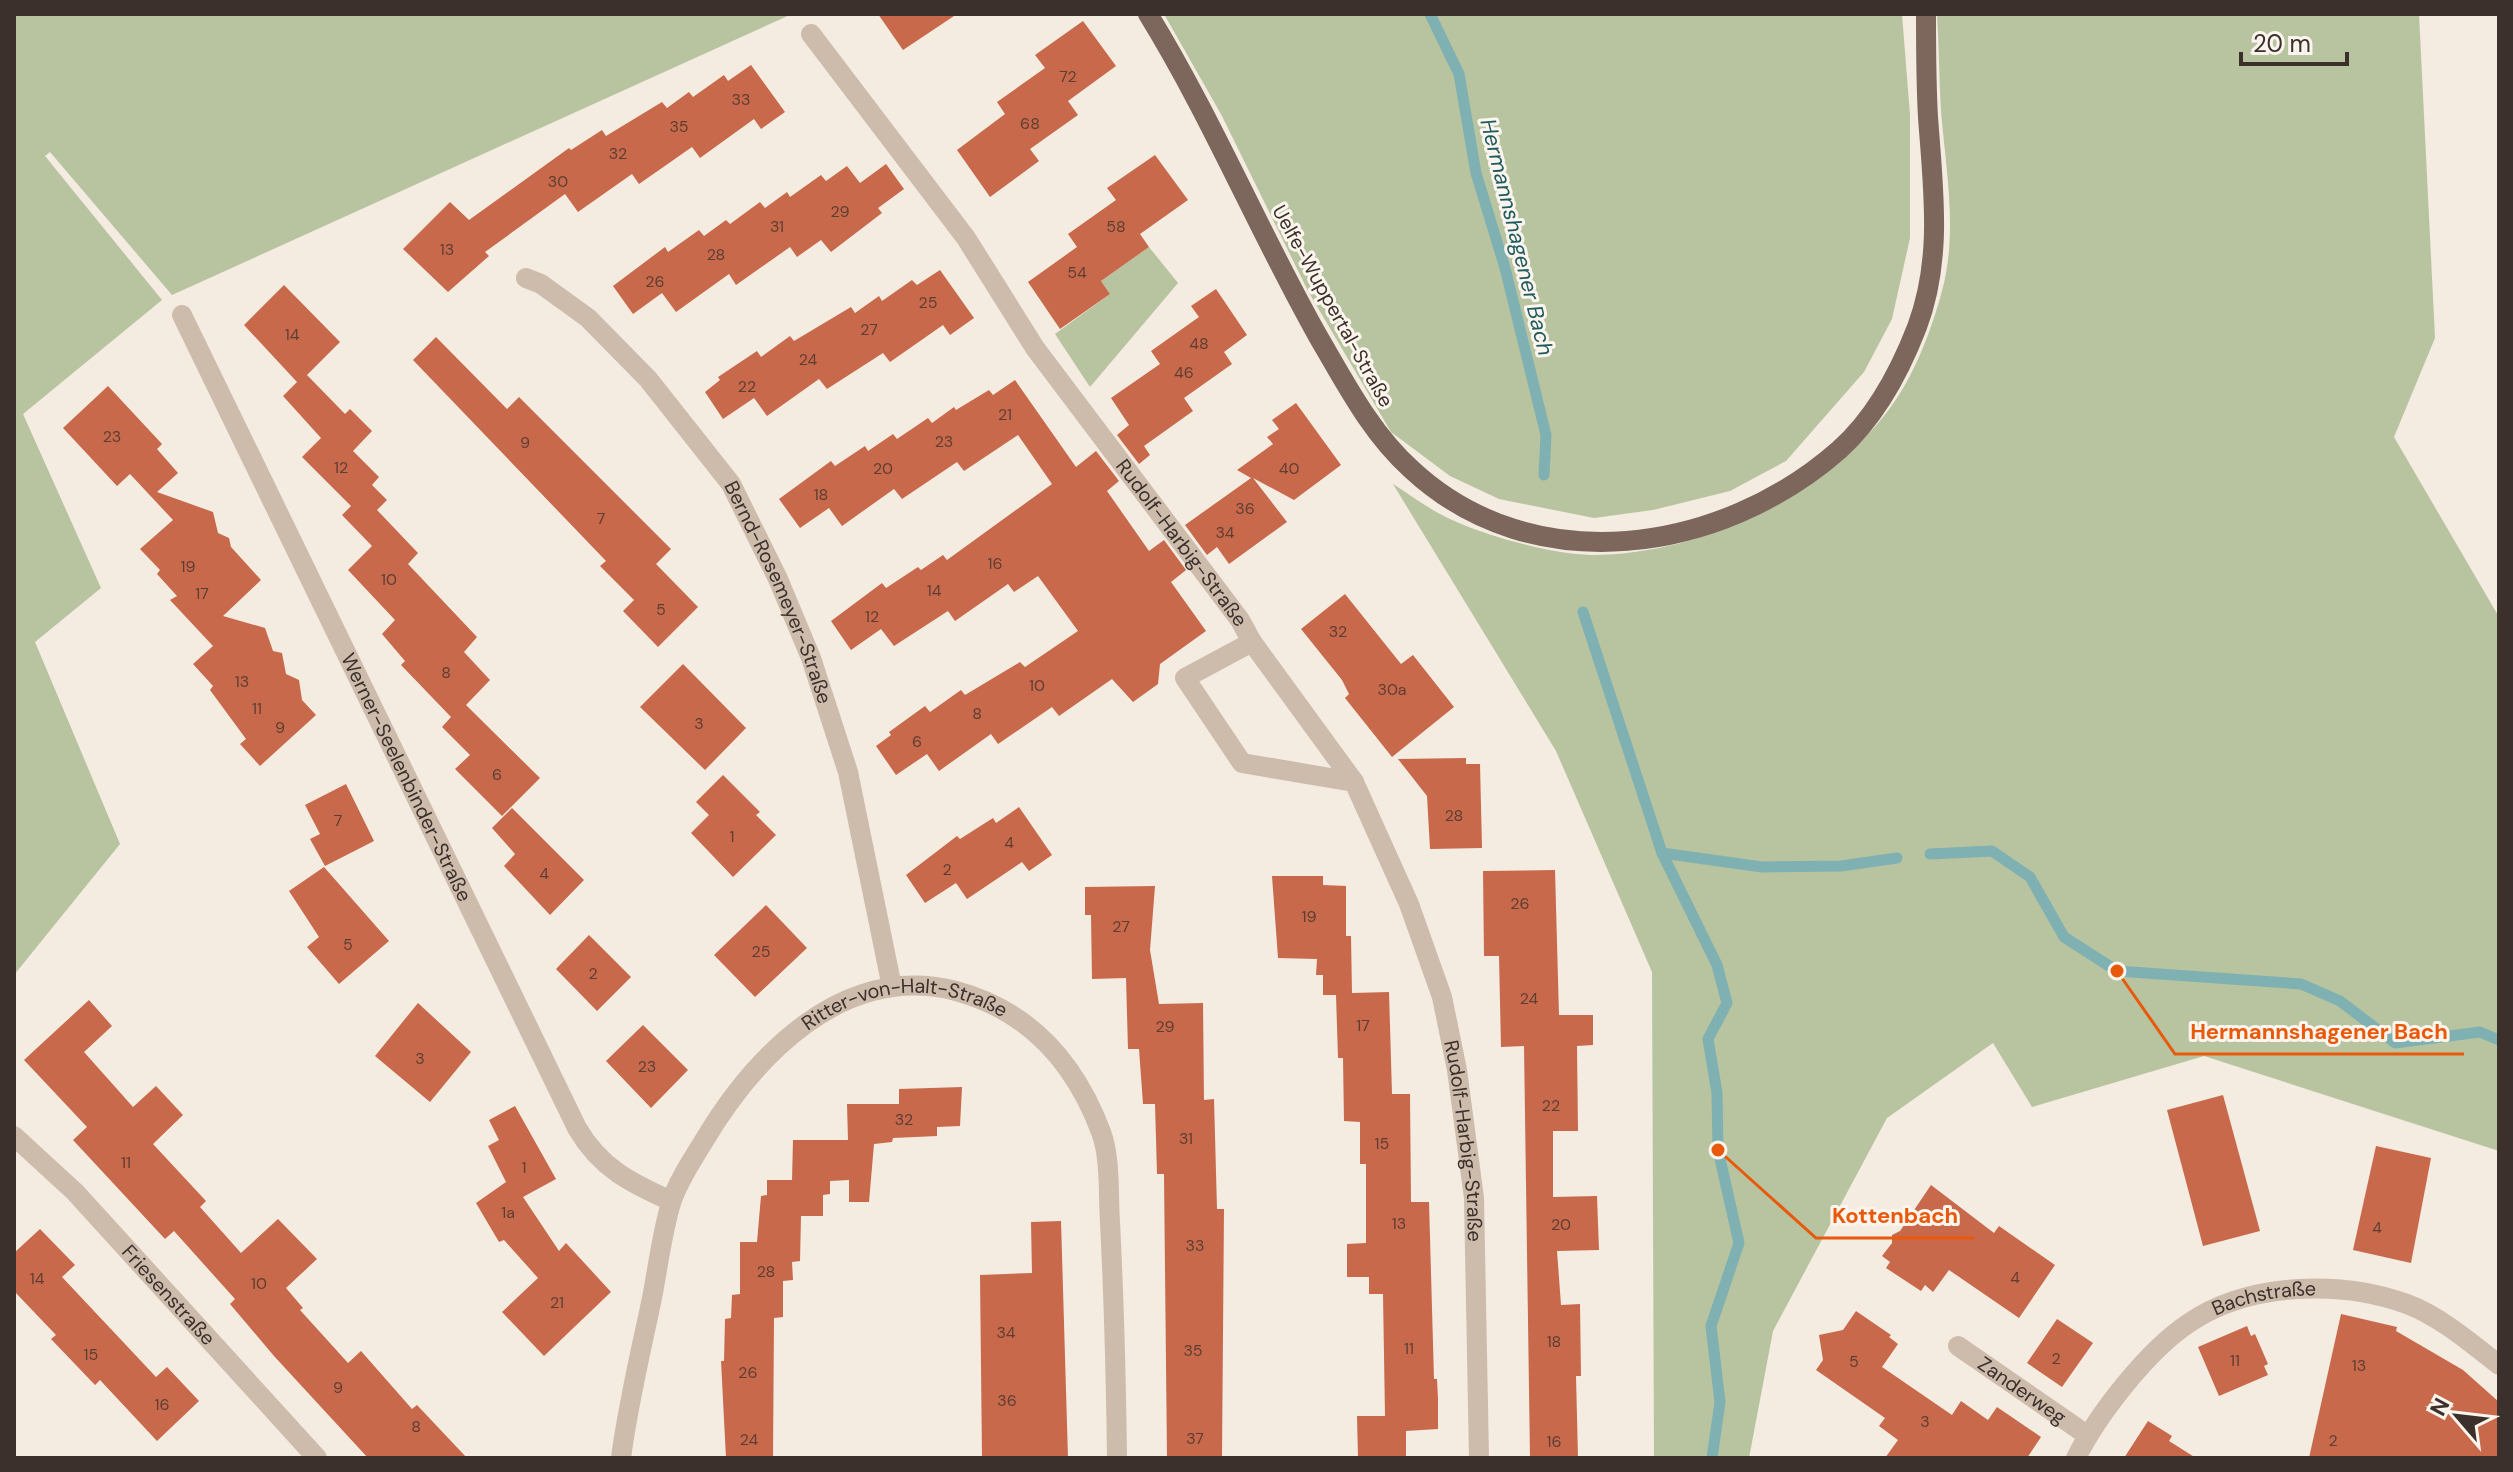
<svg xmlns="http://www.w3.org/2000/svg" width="2513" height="1472" font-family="'DM Sans',sans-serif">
	<rect width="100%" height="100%" fill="#f4ebe1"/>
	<g fill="#b8c4a0">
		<polygon points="14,14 792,14 172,295 50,152 45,156 162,300 23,414 101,588 35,642 120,844 14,975"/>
		<polygon points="1164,14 1902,14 1910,115 1910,238 1892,319 1864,372 1786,461 1730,491 1653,510 1594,518 1499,499 1450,476 1391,432 1308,291 1222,116"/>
		<path d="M1937,14H2419L2435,338L2394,437L2499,617V1151L2204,1056L2032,1107L1993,1043L1887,1118L1773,1331L1749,1458H1654L1652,972L1556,751L1393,484C1412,496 1430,510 1450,519C1486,536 1551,554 1591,555C1699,555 1821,498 1887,412C1913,379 1931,332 1942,291C1958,232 1946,171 1941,111C1939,79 1939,46 1937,14Z"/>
		<polygon points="1149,247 1178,283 1090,387 1055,334 1110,294 1101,281"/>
	</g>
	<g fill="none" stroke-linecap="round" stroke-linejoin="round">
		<g stroke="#7fb0b2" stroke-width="11">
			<polyline points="1430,14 1459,74 1476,173 1505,268 1546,435 1544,475"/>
			<polyline points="1583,612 1662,853 1762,867 1841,866 1897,858"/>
			<polyline points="1662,853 1717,965 1727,1003 1708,1039 1717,1093 1718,1150 1739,1243 1711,1326 1720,1402 1712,1458"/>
			<polyline points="1930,854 1992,851 2030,877 2064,937 2117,971 2301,984 2340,1001 2395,1043 2480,1032 2499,1040"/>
		</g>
	</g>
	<g fill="#c8694b">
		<polygon points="878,14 957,14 903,50"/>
		<polygon points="1083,21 1116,66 1068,101 1078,115 1030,149 1039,161 990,197 957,150 1005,114 997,102 1045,68 1035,55"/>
		<polygon points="751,65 785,112 761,129 754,119 700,158 692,147 639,184 632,174 578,212 565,194 485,252 489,256 448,292 403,249 450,202 469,220 569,148 571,150 602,130 606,136 662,102 667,108 689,92 693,97 724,75 728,81"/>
		<polygon points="1155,155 1188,200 1140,234 1149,247 1101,281 1110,294 1060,329 1028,282 1077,247 1068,234 1116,200 1107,188"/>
		<polygon points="886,164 904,189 878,208 882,213 831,252 821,240 797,257 790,247 736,285 729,274 676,312 662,293 633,314 613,286 665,247 668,252 699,230 704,236 726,220 730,224 760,202 765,208 787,192 790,197 821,175 826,181 847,166 860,183"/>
		<polygon points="940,270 974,318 950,335 943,325 890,362 883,353 827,389 819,379 767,416 754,398 723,419 705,392 720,380 718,377 757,351 761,357 790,336 794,341 851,307 855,313 879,296 882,301 912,280 917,285"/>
		<polygon points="284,285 340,342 307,375 345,414 350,409 372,431 353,451 379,477 372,485 387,500 377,510 418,553 408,564 477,637 464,652 490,680 466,705 540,778 502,816 455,769 470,755 442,727 451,717 401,665 405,661 382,634 395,620 348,570 372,546 342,515 351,506 302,457 321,438 283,396 297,382 244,325"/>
		<polygon points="1216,289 1247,335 1224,352 1232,364 1184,398 1193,411 1144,446 1150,455 1139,464 1117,435 1129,425 1111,398 1160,364 1151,351 1199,317 1191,306"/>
		<polygon points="436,337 507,409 519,397 671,549 656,564 698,607 658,647 623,611 634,600 600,566 606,561 413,360"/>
		<polygon points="1015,380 1076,467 1096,451 1119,481 1107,491 1149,551 1164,540 1186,570 1171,582 1206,631 1160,664 1158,684 1133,702 1112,679 1059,716 1052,707 998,744 991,734 939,771 927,754 896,775 876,746 891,735 889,732 925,706 930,712 961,690 965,695 1020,662 1025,667 1078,631 1038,576 1014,592 1008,584 955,621 948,611 894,646 881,629 851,650 831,621 882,583 886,588 918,567 921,570 943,555 947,560 1052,484 1018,435 964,471 957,462 902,499 894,489 842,526 829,508 800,528 779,499 831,461 835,466 865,446 868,451 893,434 897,439 928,418 932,423 954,407 956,410 989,390 993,395"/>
		<polygon points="108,386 162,444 157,449 178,473 157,492 213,512 218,533 229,538 231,547 261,580 223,616 265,628 273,651 282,653 286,674 299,680 302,700 316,715 260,766 240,744 246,739 210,690 213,686 193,664 213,646 170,600 177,596 157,574 160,570 140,549 173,520 130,474 117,486 63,428"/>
		<polygon points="1296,403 1341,465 1294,500 1253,478 1287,522 1229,564 1217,547 1207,555 1185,525 1251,478 1237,470 1273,444 1267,437 1279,429 1272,420"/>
		<polygon points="1345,594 1401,664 1413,655 1454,707 1392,757 1345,698 1349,694 1342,680 1301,629"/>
		<polygon points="683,664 746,728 705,770 640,707"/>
		<polygon points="1466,758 1466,764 1480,764 1482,848 1430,849 1427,796 1398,759"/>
		<polygon points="723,775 760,812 756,815 776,835 733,877 691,833 709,815 696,802"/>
		<polygon points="346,784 374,841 325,866 310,839 320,834 305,805"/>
		<polygon points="1019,807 1052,855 1029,871 1022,862 967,899 956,883 925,903 906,875 957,836 960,839 993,818 996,823"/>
		<polygon points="512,808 584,880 550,915 504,866 515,854 492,828"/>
		<polygon points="324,867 389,941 339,984 307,947 319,937 289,891"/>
		<polygon points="1555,870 1559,1015 1593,1015 1593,1045 1577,1046 1578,1131 1553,1131 1553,1197 1597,1196 1599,1250 1557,1251 1561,1305 1580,1304 1581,1376 1576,1376 1578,1458 1530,1458 1524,1046 1501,1047 1499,956 1484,956 1483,871"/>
		<polygon points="1272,876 1323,876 1323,885 1346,886 1346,936 1351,936 1352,993 1389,992 1392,1094 1410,1094 1411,1202 1429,1202 1434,1379 1437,1379 1438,1399 1438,1429 1406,1431 1406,1458 1358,1458 1357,1416 1385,1416 1383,1294 1369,1294 1369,1277 1347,1277 1347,1244 1366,1243 1366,1164 1360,1164 1360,1122 1344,1121 1343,1058 1338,1058 1336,995 1323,995 1323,975 1316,975 1317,959 1278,958"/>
		<polygon points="1155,886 1150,950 1159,1004 1203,1003 1204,1100 1214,1099 1217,1209 1224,1209 1222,1458 1167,1458 1164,1174 1157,1174 1155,1104 1143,1104 1139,1049 1128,1049 1126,978 1092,979 1091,915 1085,915 1085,887"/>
		<polygon points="766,905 807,948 755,997 714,955"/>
		<polygon points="589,935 631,977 597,1011 556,969"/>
		<polygon points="89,1000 112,1026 84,1052 133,1107 156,1086 183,1115 153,1144 206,1201 200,1207 241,1253 278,1219 317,1259 286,1288 303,1308 300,1310 348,1363 361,1351 412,1409 417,1405 467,1458 368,1458 274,1356 230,1304 235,1299 174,1231 165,1239 73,1140 87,1127 24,1060"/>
		<polygon points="418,1003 471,1052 430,1102 375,1056"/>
		<polygon points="643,1025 688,1070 651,1108 606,1061"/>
		<polygon points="962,1087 960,1126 937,1127 937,1136 893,1138 892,1142 874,1144 869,1202 849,1202 849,1180 830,1181 830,1194 823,1195 823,1216 801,1216 800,1261 792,1262 793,1280 783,1281 783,1317 774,1318 773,1458 726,1458 721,1361 724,1361 725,1319 731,1318 732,1295 740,1294 740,1242 757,1242 761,1196 767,1195 767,1180 792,1180 793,1140 848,1140 847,1104 899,1104 899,1089"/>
		<polygon points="2223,1095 2260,1231 2203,1246 2167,1110"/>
		<polygon points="515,1106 556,1179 523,1197 559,1251 566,1243 611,1292 544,1356 502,1312 538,1278 504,1240 499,1242 476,1203 506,1182 488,1146 499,1140 489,1120"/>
		<polygon points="2376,1146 2431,1158 2411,1263 2353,1250"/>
		<polygon points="1931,1185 1994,1233 1999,1226 2055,1265 2019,1318 1949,1270 1933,1292 1925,1285 1921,1291 1886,1268 1890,1262 1882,1256 1892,1243 1892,1235 1900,1231"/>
		<polygon points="1061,1221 1068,1458 982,1458 980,1275 1032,1273 1031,1222"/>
		<polygon points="40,1229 75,1265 62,1277 156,1377 167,1367 199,1401 157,1441 100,1380 95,1385 51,1339 56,1335 14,1291 14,1253"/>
		<polygon points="1856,1311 1891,1335 1889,1337 1898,1344 1882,1367 1952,1415 1961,1401 1988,1420 1997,1407 2041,1437 2027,1458 1885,1458 1898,1440 1879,1426 1885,1418 1816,1370 1823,1360 1819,1335 1843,1330"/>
		<polygon points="2341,1314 2397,1327 2396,1331 2463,1370 2499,1402 2499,1458 2309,1458"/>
		<polygon points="2057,1319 2093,1343 2062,1387 2027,1363"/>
		<polygon points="2247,1326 2251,1336 2255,1334 2268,1364 2264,1366 2268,1375 2219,1396 2198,1347"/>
		<polygon points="2148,1421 2172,1436 2169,1441 2196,1458 2124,1458"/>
	</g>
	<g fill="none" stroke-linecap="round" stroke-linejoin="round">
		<g stroke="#cdbbac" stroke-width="20">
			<path id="s1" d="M811,34L966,238L1035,348L1240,620L1252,642L1185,678L1242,763L1354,782L1409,904L1442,997L1457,1070L1474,1198L1479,1458"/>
			<path id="s2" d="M526,278L541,284L588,318L648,379L731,484L778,579L811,658L848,772L892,987"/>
			<path id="s3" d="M182,315L577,1128C600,1168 631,1183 671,1201"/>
			<polyline points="1252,642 1354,782"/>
			<path id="s4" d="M14,1136L75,1192L317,1458"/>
			<path id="s5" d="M1958,1346L2087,1435"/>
			<path id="s6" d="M621,1458C628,1404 641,1351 652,1298C658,1267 662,1233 671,1203C677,1183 691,1162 702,1144C754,1056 843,962 956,991C1030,1011 1075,1063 1101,1132C1111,1159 1108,1195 1110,1222C1114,1301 1116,1379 1117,1458"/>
			<path id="s7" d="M2076,1458C2098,1414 2148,1350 2189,1323C2249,1282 2341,1280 2407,1304C2441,1317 2471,1343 2499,1365"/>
		</g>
		<path stroke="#7d675c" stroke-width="20" d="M1148,14C1212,118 1259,232 1319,338C1346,384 1371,433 1411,469C1533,583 1722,553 1839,450C1875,418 1900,371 1917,327C1943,258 1933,188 1928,117C1926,83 1926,48 1926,14"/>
	</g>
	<g text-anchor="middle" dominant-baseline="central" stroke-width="6" stroke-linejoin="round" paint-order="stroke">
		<g font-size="16" fill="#5e3e33">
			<text x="1068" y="76">72</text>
			<text x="741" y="99">33</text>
			<text x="1030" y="123">68</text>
			<text x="679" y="126">35</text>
			<text x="618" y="153">32</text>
			<text x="558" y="181">30</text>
			<text x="840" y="211">29</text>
			<text x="777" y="226">31</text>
			<text x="1116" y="226">58</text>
			<text x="447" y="249">13</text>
			<text x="716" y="254">28</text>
			<text x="1077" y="272">54</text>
			<text x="655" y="281">26</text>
			<text x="928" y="302">25</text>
			<text x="869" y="329">27</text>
			<text x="292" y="334">14</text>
			<text x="1199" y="343">48</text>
			<text x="808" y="359">24</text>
			<text x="1184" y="372">46</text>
			<text x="747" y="386">22</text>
			<text x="1005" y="414">21</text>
			<text x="112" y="436">23</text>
			<text x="944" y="441">23</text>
			<text x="525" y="442">9</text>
			<text x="341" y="467">12</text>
			<text x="883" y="468">20</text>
			<text x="1289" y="468">40</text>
			<text x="821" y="494">18</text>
			<text x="1245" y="508">36</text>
			<text x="601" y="518">7</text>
			<text x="1225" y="532">34</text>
			<text x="995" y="563">16</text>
			<text x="188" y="566">19</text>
			<text x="389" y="579">10</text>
			<text x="934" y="590">14</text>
			<text x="202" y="593">17</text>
			<text x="661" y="609">5</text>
			<text x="872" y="616">12</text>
			<text x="1338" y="631">32</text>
			<text x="446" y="672">8</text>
			<text x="242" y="681">13</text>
			<text x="1037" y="685">10</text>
			<text x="1392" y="689">30a</text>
			<text x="257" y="708">11</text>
			<text x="977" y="713">8</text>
			<text x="699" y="723">3</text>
			<text x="280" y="727">9</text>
			<text x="917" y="741">6</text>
			<text x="497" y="774">6</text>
			<text x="1454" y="815">28</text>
			<text x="338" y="820">7</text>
			<text x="732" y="836">1</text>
			<text x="1009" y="842">4</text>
			<text x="947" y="869">2</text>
			<text x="544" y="873">4</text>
			<text x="1520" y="903">26</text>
			<text x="1309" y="916">19</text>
			<text x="1121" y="926">27</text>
			<text x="348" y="944">5</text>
			<text x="761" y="951">25</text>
			<text x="593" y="973">2</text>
			<text x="1529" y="998">24</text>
			<text x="1363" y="1025">17</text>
			<text x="1165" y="1026">29</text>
			<text x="420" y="1058">3</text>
			<text x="647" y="1066">23</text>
			<text x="1551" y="1105">22</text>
			<text x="904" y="1119">32</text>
			<text x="1186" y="1138">31</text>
			<text x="1382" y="1143">15</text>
			<text x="126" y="1162">11</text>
			<text x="524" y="1167">1</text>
			<text x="508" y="1212">1a</text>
			<text x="1399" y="1223">13</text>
			<text x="1561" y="1224">20</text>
			<text x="2377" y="1227">4</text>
			<text x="1195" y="1245">33</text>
			<text x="766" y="1271">28</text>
			<text x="2015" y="1277">4</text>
			<text x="37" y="1278">14</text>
			<text x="259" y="1283">10</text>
			<text x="557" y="1302">21</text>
			<text x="1006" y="1332">34</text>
			<text x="1554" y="1341">18</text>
			<text x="1409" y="1348">11</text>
			<text x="1193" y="1350">35</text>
			<text x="91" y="1354">15</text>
			<text x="2056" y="1358">2</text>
			<text x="2235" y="1360">11</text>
			<text x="1854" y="1361">5</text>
			<text x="2359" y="1365">13</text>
			<text x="748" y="1372">26</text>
			<text x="338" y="1387">9</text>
			<text x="1007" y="1400">36</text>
			<text x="162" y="1404">16</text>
			<text x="1925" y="1421">3</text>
			<text x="416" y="1426">8</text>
			<text x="1195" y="1438">37</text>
			<text x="749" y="1439">24</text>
			<text x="2333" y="1440">2</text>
			<text x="1554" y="1441">16</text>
		</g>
		<g font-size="20" fill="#3b302b" stroke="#fbf5ee">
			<text transform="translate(1333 306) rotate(61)">Uelfe-Wuppertal-Straße</text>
			<text stroke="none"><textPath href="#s1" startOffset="630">Rudolf-Harbig-Straße</textPath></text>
			<text stroke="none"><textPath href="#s2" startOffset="412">Bernd-Rosemeyer-Straße</textPath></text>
			<text stroke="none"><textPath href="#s3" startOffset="514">Werner-Seelenbinder-Straße</textPath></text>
			<text stroke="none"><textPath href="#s6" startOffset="592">Ritter-von-Halt-Straße</textPath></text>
			<text stroke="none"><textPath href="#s1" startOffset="1422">Rudolf-Harbig-Straße</textPath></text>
			<text stroke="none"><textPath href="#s4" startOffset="222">Friesenstraße</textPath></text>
			<text stroke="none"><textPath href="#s7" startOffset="258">Bachstraße</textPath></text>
			<text stroke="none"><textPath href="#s5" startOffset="78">Zanderweg</textPath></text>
		</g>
		<g font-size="22" font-style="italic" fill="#1f5a5e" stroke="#fbf5ee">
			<text transform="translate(1517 237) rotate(76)">Hermannshagener Bach</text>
		</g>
	</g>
	<path fill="none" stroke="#e8590c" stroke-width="3" d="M2117 971L2175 1054H2464M1718 1150L1816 1238H1974"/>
	<g fill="#e8590c" stroke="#fbf5ee" stroke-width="3">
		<circle cx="2117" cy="971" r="8"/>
		<circle cx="1718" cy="1150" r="8"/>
	</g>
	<g font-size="22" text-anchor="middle" font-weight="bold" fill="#e8590c" stroke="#fbf5ee" stroke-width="6" stroke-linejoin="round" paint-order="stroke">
		<text x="2319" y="1039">Hermannshagener Bach</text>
		<text x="1895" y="1223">Kottenbach</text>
	</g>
	<rect width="2513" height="1472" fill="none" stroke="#3b302b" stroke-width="32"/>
	<g transform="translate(2457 1416) rotate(298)" stroke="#fbf5ee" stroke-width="6" paint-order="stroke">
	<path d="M0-6L14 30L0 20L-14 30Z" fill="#3b302b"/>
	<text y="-12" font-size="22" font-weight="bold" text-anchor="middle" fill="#3b302b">N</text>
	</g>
	<path d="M2241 52v12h106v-12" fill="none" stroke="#3b302b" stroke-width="4"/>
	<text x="2253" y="52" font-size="24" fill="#3b302b" stroke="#fbf5ee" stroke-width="6" paint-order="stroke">20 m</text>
</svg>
